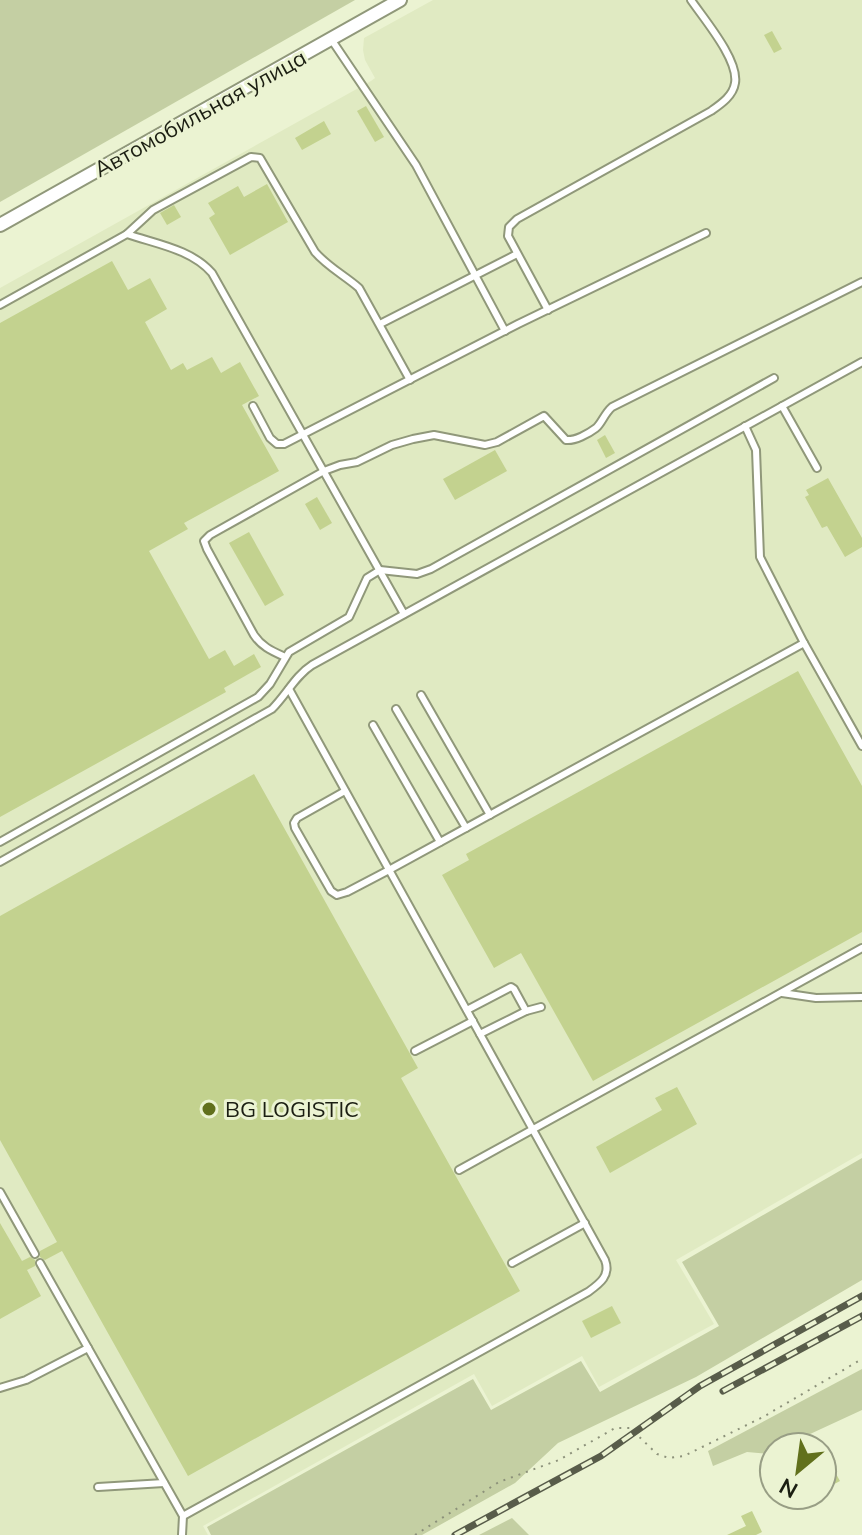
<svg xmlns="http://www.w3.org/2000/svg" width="862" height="1535" font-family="Mulish,sans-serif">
	<rect width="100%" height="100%" fill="#ebf3d2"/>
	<polygon fill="#e0eac2" points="433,0 862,0 862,1153 676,1260 714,1324 599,1387 582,1356 492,1406 474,1374 203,1526 208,1535 0,1535 0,288 371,81 375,78 365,60 363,50 364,38"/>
	<g fill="#c4cfa3">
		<polygon points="0,0 355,0 0,202"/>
		<polygon points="862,1158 862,1280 696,1377 558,1443 515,1483 422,1535 211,1535 207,1527 473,1379 491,1410 581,1361 600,1392 719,1326 682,1262"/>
		<polygon points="862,1369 862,1410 782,1447 774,1447 774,1451 769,1454 747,1452 713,1466 708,1451"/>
		<polygon points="512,1518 529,1535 479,1535"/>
	</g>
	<g fill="#c3d28f">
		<polygon points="772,31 782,49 774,53 764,35"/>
		<polygon points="366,106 384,137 375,142 357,111"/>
		<polygon points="324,121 331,134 302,150 295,138"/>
		<polygon points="267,184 288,222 230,255 209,218 215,214 208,203 238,186 244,197"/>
		<polygon points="174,205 181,217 167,225 160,213"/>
		<polygon points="112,261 128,290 150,278 167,309 145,322 171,370 183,363 187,370 212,357 221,373 240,362 259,396 242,405 279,471 184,523 188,529 149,551 209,659 225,650 234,666 254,654 261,667 224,688 226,692 0,817 0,323"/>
		<polygon points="605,435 615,453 606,458 597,440"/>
		<polygon points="495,450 507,471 455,500 443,479"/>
		<polygon points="828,478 862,538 862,547 845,557 827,526 822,528 805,497 809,495 806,490"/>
		<polygon points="317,497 332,523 320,530 305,504"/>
		<polygon points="249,532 284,595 265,606 229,543"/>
		<polygon points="798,671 862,786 862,932 593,1081 521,953 494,968 442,875 469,860 466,854"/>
		<polygon points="254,774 418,1068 401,1078 520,1291 188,1476 62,1251 45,1260 40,1257 40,1251 57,1242 0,1140 0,916"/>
		<polygon points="677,1087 697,1124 610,1173 596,1147 662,1110 655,1098"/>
		<polygon points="0,1223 22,1261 30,1257 35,1260 35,1266 27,1270 41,1296 0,1319"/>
		<polygon points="612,1306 621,1323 591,1338 582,1321"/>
		<polygon points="831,1465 840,1481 825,1489 822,1484 822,1470"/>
		<polygon points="780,1495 799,1495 803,1502 788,1509"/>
		<polygon points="752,1511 762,1532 756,1535 727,1535 746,1526 741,1516"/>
	</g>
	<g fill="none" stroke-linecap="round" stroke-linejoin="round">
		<g stroke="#90987a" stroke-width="10">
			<g id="service">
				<polyline points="331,39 416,165 505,331"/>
				<path d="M127,234L153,210L251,157L260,158L315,252C328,267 344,275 359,288L410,380"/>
				<path d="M0,305L127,234C156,244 191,249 212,273L404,614"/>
				<path d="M548,310L508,236L509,227L517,219L711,111C721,104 733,96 735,83C739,60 704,19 691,0"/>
				<polyline points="380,324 517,254"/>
				<polyline points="253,406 270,438 277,444 284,444 518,324 706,233"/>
				<polyline points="782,406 817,468"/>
				<polyline points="745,426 756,450 760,557 804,643"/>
				<path d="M285,657C272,651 262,647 254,635L207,549L204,541L210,535L324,471L340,465L357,462L392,445L413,439L434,435L485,445L497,442L544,416L566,440C575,441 588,434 596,428C602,423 604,414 612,407L862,282"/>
				<polyline points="421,695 490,815"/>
				<polyline points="396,709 466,828"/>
				<polyline points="373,725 440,842"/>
				<polyline points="345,791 297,818 294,823 295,828 331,891 337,895 347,892 389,870 804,643 862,746"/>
				<polyline points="0,842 258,697 270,684 289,652 349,617 367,578 380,570 417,574 431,569 774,378"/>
				<path d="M0,862L272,709C287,694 295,676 312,665L862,362"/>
				<polyline points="782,993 816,998 862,997"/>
				<polyline points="467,1010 511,987 514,989 526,1011 480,1034"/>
				<polyline points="526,1011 541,1007"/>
				<polyline points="415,1051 473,1021"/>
				<polyline points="459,1170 862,948"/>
				<polyline points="0,1192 35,1254"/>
				<path d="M40,1263L183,1516L588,1292C599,1284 611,1276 605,1260L289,689"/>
				<polyline points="512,1263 585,1223"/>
				<polyline points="0,1388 26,1380 88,1348"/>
				<polyline points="98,1487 164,1483"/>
				<polyline points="182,1535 183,1516"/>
			</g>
		</g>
		<g stroke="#90987a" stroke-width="16">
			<polyline id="minor" points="0,225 400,0"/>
		</g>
		<polyline stroke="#8c917a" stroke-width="2" stroke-dasharray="2 6" stroke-linecap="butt" points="415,1535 499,1482 559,1460 615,1428 630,1428 657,1454 669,1458 684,1456 763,1417 862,1359"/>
		<use href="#service" stroke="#fff" stroke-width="6"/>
		<use href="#minor" stroke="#fff" stroke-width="12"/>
		<g stroke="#585c4a" stroke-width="7">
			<g id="rail">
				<polyline points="723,1391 862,1316"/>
				<polyline points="455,1535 601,1456 700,1386 862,1296"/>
			</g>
		</g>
		<use href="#rail" stroke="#ebf3d2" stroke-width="4" stroke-dasharray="12" stroke-linecap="butt"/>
	</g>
	<circle fill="#61701c" stroke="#ebf3d2" stroke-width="3" cx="209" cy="1109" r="8"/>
	<g text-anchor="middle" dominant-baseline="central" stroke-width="6" stroke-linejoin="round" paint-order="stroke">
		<g font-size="22" fill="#1b1e12" stroke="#ebf3d2">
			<text transform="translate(200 113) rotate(-29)">Автомобильная улица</text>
		</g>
		<g font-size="22" fill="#1b1e12" stroke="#ebf3d2" text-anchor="start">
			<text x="225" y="1109">BG LOGISTIC</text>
		</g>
	</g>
	<g transform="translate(798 1471) rotate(209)"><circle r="38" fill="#ebf3d2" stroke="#989e85" stroke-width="2"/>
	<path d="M0-6L14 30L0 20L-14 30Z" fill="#61701c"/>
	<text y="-12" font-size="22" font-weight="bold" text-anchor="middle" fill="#1b1e12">N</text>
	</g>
</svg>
